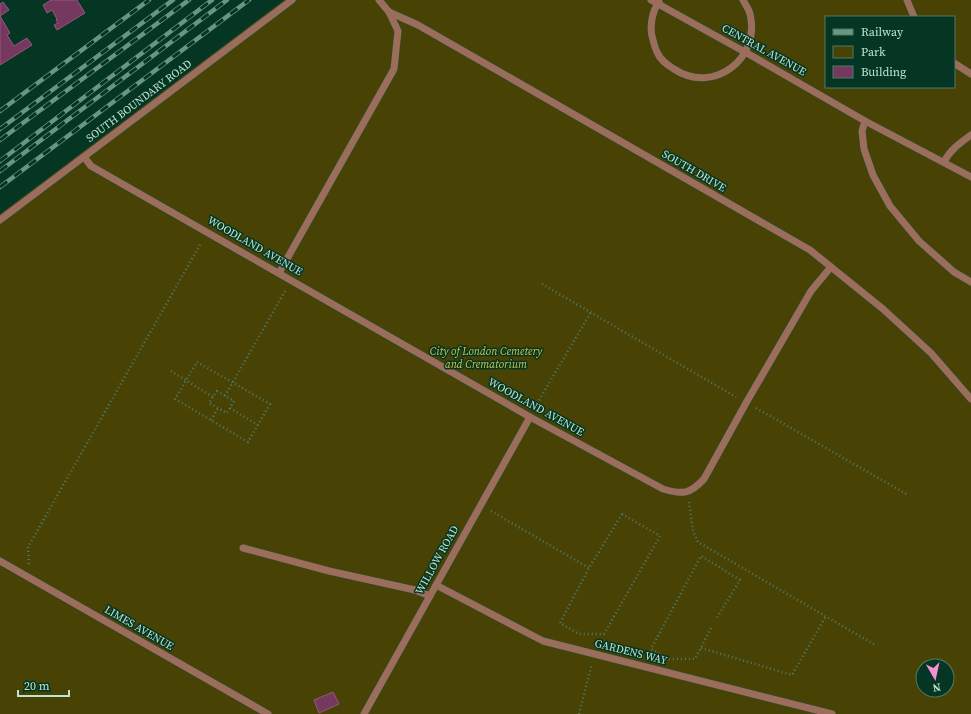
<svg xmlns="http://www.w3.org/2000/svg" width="971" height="714" font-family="'Source Serif 4',serif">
	<rect width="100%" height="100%" fill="#053523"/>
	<path fill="#484205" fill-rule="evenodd" d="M284,0H971V714H0V214ZM826,17H954V87H826ZM923,666H947V690H923Z"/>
	<g fill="#75395f" stroke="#96577e">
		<polygon points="51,0 77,0 85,13 57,30 54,25 58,23 56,20 57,19 52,10 47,13 43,5"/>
		<polygon points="3,2 9,10 0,16 0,4"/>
		<polygon points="0,16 10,33 7,35 14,46 27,38 32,45 0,65"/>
		<polygon points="333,692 339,704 319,713 314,700"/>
	</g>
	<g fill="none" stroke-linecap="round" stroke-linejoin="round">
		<g stroke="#22513f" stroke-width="8">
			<g id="service">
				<polyline points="379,0 389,12 418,25 810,250 883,309 931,353 971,399"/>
				<polyline points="651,0 752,56 865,121 971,177"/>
				<polyline points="907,0 914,17"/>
				<path d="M659,2C652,11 649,28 653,40C654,44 655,48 657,52C660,59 667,65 674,69C713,95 761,59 750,14C749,9 745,4 743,0"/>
				<polyline points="954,63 971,74"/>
				<polyline points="865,121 862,131 864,149 873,175 890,206 919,241 954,272 971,282"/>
				<path d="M84,157L91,166L530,417L663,489C683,495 690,494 704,479L746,403L811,291L831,267"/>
				<path d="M944,162C950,150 960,143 971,135"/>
				<polyline points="0,220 292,0"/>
				<polyline points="279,273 394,69 398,31 389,12"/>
				<polyline points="243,548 329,571 415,590 430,596"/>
				<polyline points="0,561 268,714"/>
				<polyline points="436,585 543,641 832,714"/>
				<polyline points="364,714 530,417"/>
			</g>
		</g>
		<g stroke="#507c69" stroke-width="2.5" stroke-dasharray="1 3" stroke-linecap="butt">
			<polyline points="542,284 736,397"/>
			<polygon points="197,362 270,404 248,442 175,399"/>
			<polyline points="171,371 213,397"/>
			<polygon points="217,391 234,401 227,413 209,403"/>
			<polyline points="225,396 285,291"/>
			<polyline points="535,407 591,312"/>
			<polyline points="230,408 258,425"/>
			<polyline points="756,408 908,495"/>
			<polyline points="211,420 218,408"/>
			<polyline points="689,502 693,531 698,542 875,645"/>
			<polyline points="491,511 589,568"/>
			<polygon points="622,514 660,536 604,634 579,634 560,623 589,568"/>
			<polyline points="29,564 28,547 201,243"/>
			<polyline points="711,628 695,659 668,659 651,649 701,556 740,580 716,619"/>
			<polyline points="701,648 792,675 826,616"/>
			<polyline points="579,714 592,664"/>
		</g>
		<use href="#service" stroke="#9c6d5b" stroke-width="7"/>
		<g stroke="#6a9582" stroke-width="4.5">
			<g id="rail">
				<polyline points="0,111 149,0"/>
				<polyline points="0,129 173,0"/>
				<polyline points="0,140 189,0"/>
				<polyline points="0,161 212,0"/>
				<polyline points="0,171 227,0"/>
				<polyline points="0,187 249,0"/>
			</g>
		</g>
		<use href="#rail" stroke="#053523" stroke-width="3" stroke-dasharray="9" stroke-linecap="butt"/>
	</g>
	<g text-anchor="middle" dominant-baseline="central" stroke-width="3" stroke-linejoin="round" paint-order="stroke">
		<g font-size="11" fill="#bde4d0" stroke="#053523">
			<text transform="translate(764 50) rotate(29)">CENTRAL AVENUE</text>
			<text transform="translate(139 101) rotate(-37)">SOUTH BOUNDARY ROAD</text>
			<text transform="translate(694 171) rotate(30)">SOUTH DRIVE</text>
			<text transform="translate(255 246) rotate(30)">WOODLAND AVENUE</text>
			<text transform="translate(536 407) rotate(29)">WOODLAND AVENUE</text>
			<text transform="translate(437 560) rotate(-61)">WILLOW ROAD</text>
			<text transform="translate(139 628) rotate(30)">LIMES AVENUE</text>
			<text transform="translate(631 652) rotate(14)">GARDENS WAY</text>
		</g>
		<g font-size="11" font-style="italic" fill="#d2c44a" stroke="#053523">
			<text x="486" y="351">City of London Cemetery<tspan x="486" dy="13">and Crematorium</tspan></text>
		</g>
	</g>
	<rect x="825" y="16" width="130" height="72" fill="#053523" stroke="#4f7b68"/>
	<rect x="833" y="29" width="20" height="6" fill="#6a9582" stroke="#4f7b68"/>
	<text x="861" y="36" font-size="12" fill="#bde4d0">Railway</text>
	<rect x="833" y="46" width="20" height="12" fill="#484205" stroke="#4f7b68"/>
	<text x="861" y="56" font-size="12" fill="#bde4d0">Park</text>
	<rect x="833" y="66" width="20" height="12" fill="#75395f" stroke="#4f7b68"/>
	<text x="861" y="76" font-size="12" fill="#bde4d0">Building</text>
	<g transform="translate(935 678) rotate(171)"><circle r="19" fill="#053523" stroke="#4f7b68"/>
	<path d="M0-3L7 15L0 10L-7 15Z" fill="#f690d0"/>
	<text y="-6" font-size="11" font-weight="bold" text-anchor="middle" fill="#bde4d0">N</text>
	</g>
	<path d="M18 690v6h51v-6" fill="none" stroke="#bde4d0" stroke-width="2"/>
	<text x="24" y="690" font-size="12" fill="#bde4d0" stroke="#053523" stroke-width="3" paint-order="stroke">20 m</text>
</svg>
